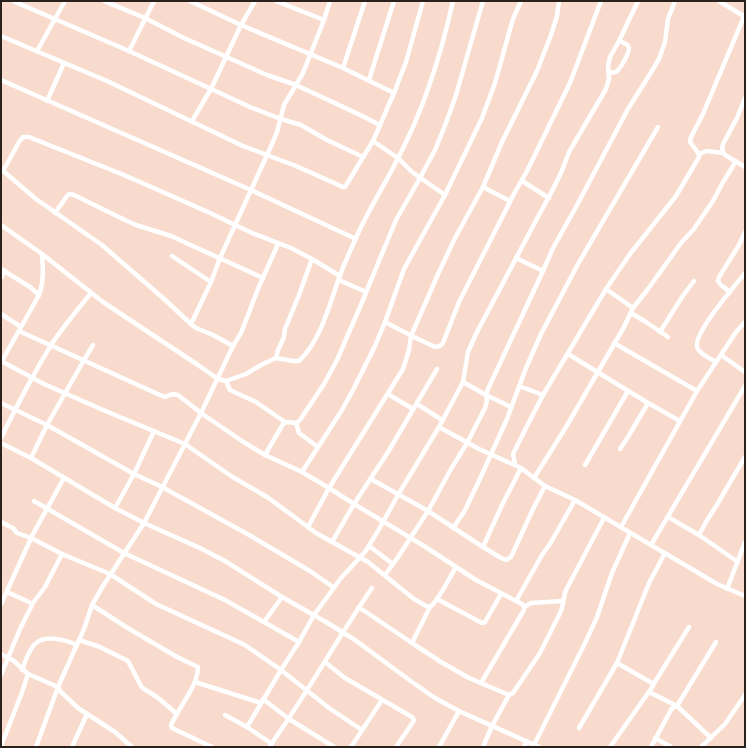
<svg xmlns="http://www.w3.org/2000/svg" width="746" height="748" font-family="'Space Grotesk',sans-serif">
	<rect width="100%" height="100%" fill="#f8dbcd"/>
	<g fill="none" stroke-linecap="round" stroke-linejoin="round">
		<g stroke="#fff" stroke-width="4.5">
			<polyline points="13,1 129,51 250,107 281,119 301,125 327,140 363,157"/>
			<polyline points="104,1 145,18 184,38 267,75 296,85 324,98 358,114 380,125"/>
			<polyline points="190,1 241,25 343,68 394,93"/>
			<polyline points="276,1 324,20"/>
			<polyline points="719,1 745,17"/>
			<polyline points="1,36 107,81 243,146 296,166 343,187 345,187 373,141 394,93 406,62 423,1"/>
			<polyline points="37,51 65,1"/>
			<polyline points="129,51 154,1"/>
			<polyline points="343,68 365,1"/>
			<path d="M609,73L616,72C620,69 632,50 628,46C627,44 622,42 619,41"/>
			<polyline points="1,80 251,190 356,239"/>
			<polyline points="369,80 394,1"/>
			<path d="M745,98L737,118L723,144C722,148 722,152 725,155L745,167"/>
			<polyline points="47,101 64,63"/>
			<polyline points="192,121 211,89 241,25 255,1"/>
			<polyline points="373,141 398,158 412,172 445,195"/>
			<polyline points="699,154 690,142 691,137 703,114 745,14"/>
			<polyline points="2,170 36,199 102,245 163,298 191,324 196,328 213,335 233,346"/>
			<polyline points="3,171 19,142 23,137 29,137 124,175 208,212 252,233 291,248 312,259 340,276"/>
			<polyline points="522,181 549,198"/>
			<polyline points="483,187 510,201"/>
			<polyline points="55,213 67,196 69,194 74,195 127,221 136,225 171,236 263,278"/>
			<polyline points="1,225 42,254 103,302 198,365 218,379 226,381 230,390 256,402 285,422"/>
			<polyline points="172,256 211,282"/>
			<polyline points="516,258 543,271"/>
			<polyline points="1,269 30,287 39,295"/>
			<polyline points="1,278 5,271"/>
			<polyline points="339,280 366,292"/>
			<polyline points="606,289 633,308"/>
			<polyline points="730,292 721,285 718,281 719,277 739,245 745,232"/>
			<polyline points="631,313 646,322 668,337"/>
			<polyline points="1,314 21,327"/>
			<polyline points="385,322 414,337 435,347 440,346 443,343 459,302 515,192 527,171 570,83 601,1"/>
			<polyline points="191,324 211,282 220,258 272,144 277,132 284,105 303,73 324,20 330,1"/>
			<polyline points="19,331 160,395 165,397 172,394 178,395 201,413 242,441 265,455 302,472 329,488 354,504 424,546 476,580 522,604 524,607 524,610 481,683"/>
			<polyline points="660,332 682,297 694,281"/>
			<polyline points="614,343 697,391"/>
			<polyline points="568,354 648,403 680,421"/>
			<polyline points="721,355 745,372"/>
			<polyline points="276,358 278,350 284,337 285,329 299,295 312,259"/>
			<polyline points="1,361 44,384 103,410 185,444 231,476 267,497 293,516 316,533 368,562 414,599 426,606 430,607"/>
			<path d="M2,361L39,295C44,282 43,268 42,254"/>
			<path d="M716,362C710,358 699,354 697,347C694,332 735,286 745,273"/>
			<path d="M226,381L246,374L261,365L276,358L293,361H299C320,342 330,304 339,278C344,264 350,251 356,238C368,210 385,185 398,158C424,109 441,55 453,1"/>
			<polyline points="463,382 486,395 511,407"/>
			<polyline points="519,386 543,395"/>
			<polyline points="388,394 413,409"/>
			<polyline points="1,403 47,425 134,474 162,487 251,536 310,571 333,587"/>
			<polyline points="417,404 442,420"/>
			<polyline points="296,423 299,433 318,447"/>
			<polyline points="439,427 479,449 521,468 545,486 575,500 717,584 745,596"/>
			<path d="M1,438C16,407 33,375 51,345C63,327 77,310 91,293"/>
			<polyline points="1,443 31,458 115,508 144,523 200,548 225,561 282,597 326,622 355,640 412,682 435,698 459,711 539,747"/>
			<polyline points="620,449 628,437 648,403"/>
			<polyline points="265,455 283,424 287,422 296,423 300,420 324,384 337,360 360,307 396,220 420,178 435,150 446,123 456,95 483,1"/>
			<polyline points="31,458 47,425 84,360 93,345"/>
			<polyline points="515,464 513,454 528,424 543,395 606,289 630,254 676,196 699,157 699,154 707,151 723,153"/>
			<polyline points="585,465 628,391"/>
			<polyline points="302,472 342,410 353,390 375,346 385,322 404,269 445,195 482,118 495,83 513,19 521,1"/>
			<polyline points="534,478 566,427 624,327 633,308 648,289 681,243 693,230 702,217 713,201 722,184 736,161"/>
			<polyline points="371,479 428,511 483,547 501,558 506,560 511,557 533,509 545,486"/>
			<polyline points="34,501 124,553 225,600 299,642"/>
			<polyline points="115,508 134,474 154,431"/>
			<polyline points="668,517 699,535 738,562"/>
			<polyline points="1,522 13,528 17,533 31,538 62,554 110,574 156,604 245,645 281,670 329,708 362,730"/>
			<polyline points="308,527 329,488 403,369 409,350 411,336 439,272 455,238 483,187 502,142 537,71 551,35 557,16 559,1"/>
			<polyline points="621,527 697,391 736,332 745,322"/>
			<polyline points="453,528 464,512 478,483 507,419 526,368 541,334 578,264 658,127"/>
			<polyline points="699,535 706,522 718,503 745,457"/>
			<polyline points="332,542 354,504 388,452 437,369"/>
			<polyline points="651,545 745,386"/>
			<polyline points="369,546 393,564"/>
			<polyline points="483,547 502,505 521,468"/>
			<polyline points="385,575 398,557 428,511 451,469 467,443 485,408 487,400 486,395 488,389 543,271 553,248 576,207 628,109 650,74 659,59 665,42 668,19 675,1"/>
			<polyline points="727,589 745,542"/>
			<polyline points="437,599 482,623 485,622 501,594"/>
			<polyline points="516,601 542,555 550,544 575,500"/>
			<polyline points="1,604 33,534 64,478"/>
			<polyline points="32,604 45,587 62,554"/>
			<path d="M92,605L126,627L177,657L198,667C198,686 179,707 171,725L172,728L212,747"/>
			<polyline points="524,607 531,603 563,601"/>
			<path d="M358,608L363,610L412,643L430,607C437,603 451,575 456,567"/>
			<polyline points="264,622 282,597"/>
			<polyline points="79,640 100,647 128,661 141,686 144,689 157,697 177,714"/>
			<polyline points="412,643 441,662 469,678 509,695"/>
			<polyline points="1,654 14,661 28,674 58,687 61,692 78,708 115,732 132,747"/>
			<polyline points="325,662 345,678 412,717 414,720 413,722 396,747"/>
			<path d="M22,670C25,662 29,649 35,644C45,634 66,640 77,645"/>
			<polyline points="1,675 20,629 31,607 32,604 29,602 7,592"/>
			<polyline points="195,682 261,703"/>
			<polyline points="653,685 689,627"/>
			<polyline points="649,692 677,706 716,642"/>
			<polyline points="263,699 289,719 334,747"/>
			<polyline points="225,715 247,727 272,744"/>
			<polyline points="247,727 281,670 299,642 314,615 341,578 365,552 378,531 398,495 439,427 463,382 468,352 476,334 532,228 552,191 561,173 569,152 606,89 609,79 608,66 610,57 619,41 638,1"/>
			<polyline points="579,728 617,663 649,583 665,553"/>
			<polyline points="655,738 671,747"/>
			<polyline points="534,745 586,641 597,617 612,573 630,533"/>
			<polyline points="1,746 21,695 28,674"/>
			<polyline points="36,747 58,687 84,629 92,605 103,586 144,523 201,413 233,346 241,333 258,289 278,244"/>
			<polyline points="72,747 87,714"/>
			<path d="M269,747C306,696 336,640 372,588"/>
			<polyline points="351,747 382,700"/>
			<polyline points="439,747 459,711"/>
			<path d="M483,747L492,726L509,695L513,693L540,653L561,611C564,604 563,597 566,590L604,518"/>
			<polyline points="524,747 527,741"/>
			<polyline points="610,747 653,686 652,683 617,663"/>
			<polyline points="651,747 672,708 677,706 711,738"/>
			<polyline points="701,747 725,724 745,695"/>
		</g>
	</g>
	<rect width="746" height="748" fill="none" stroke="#2b211c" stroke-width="4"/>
</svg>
